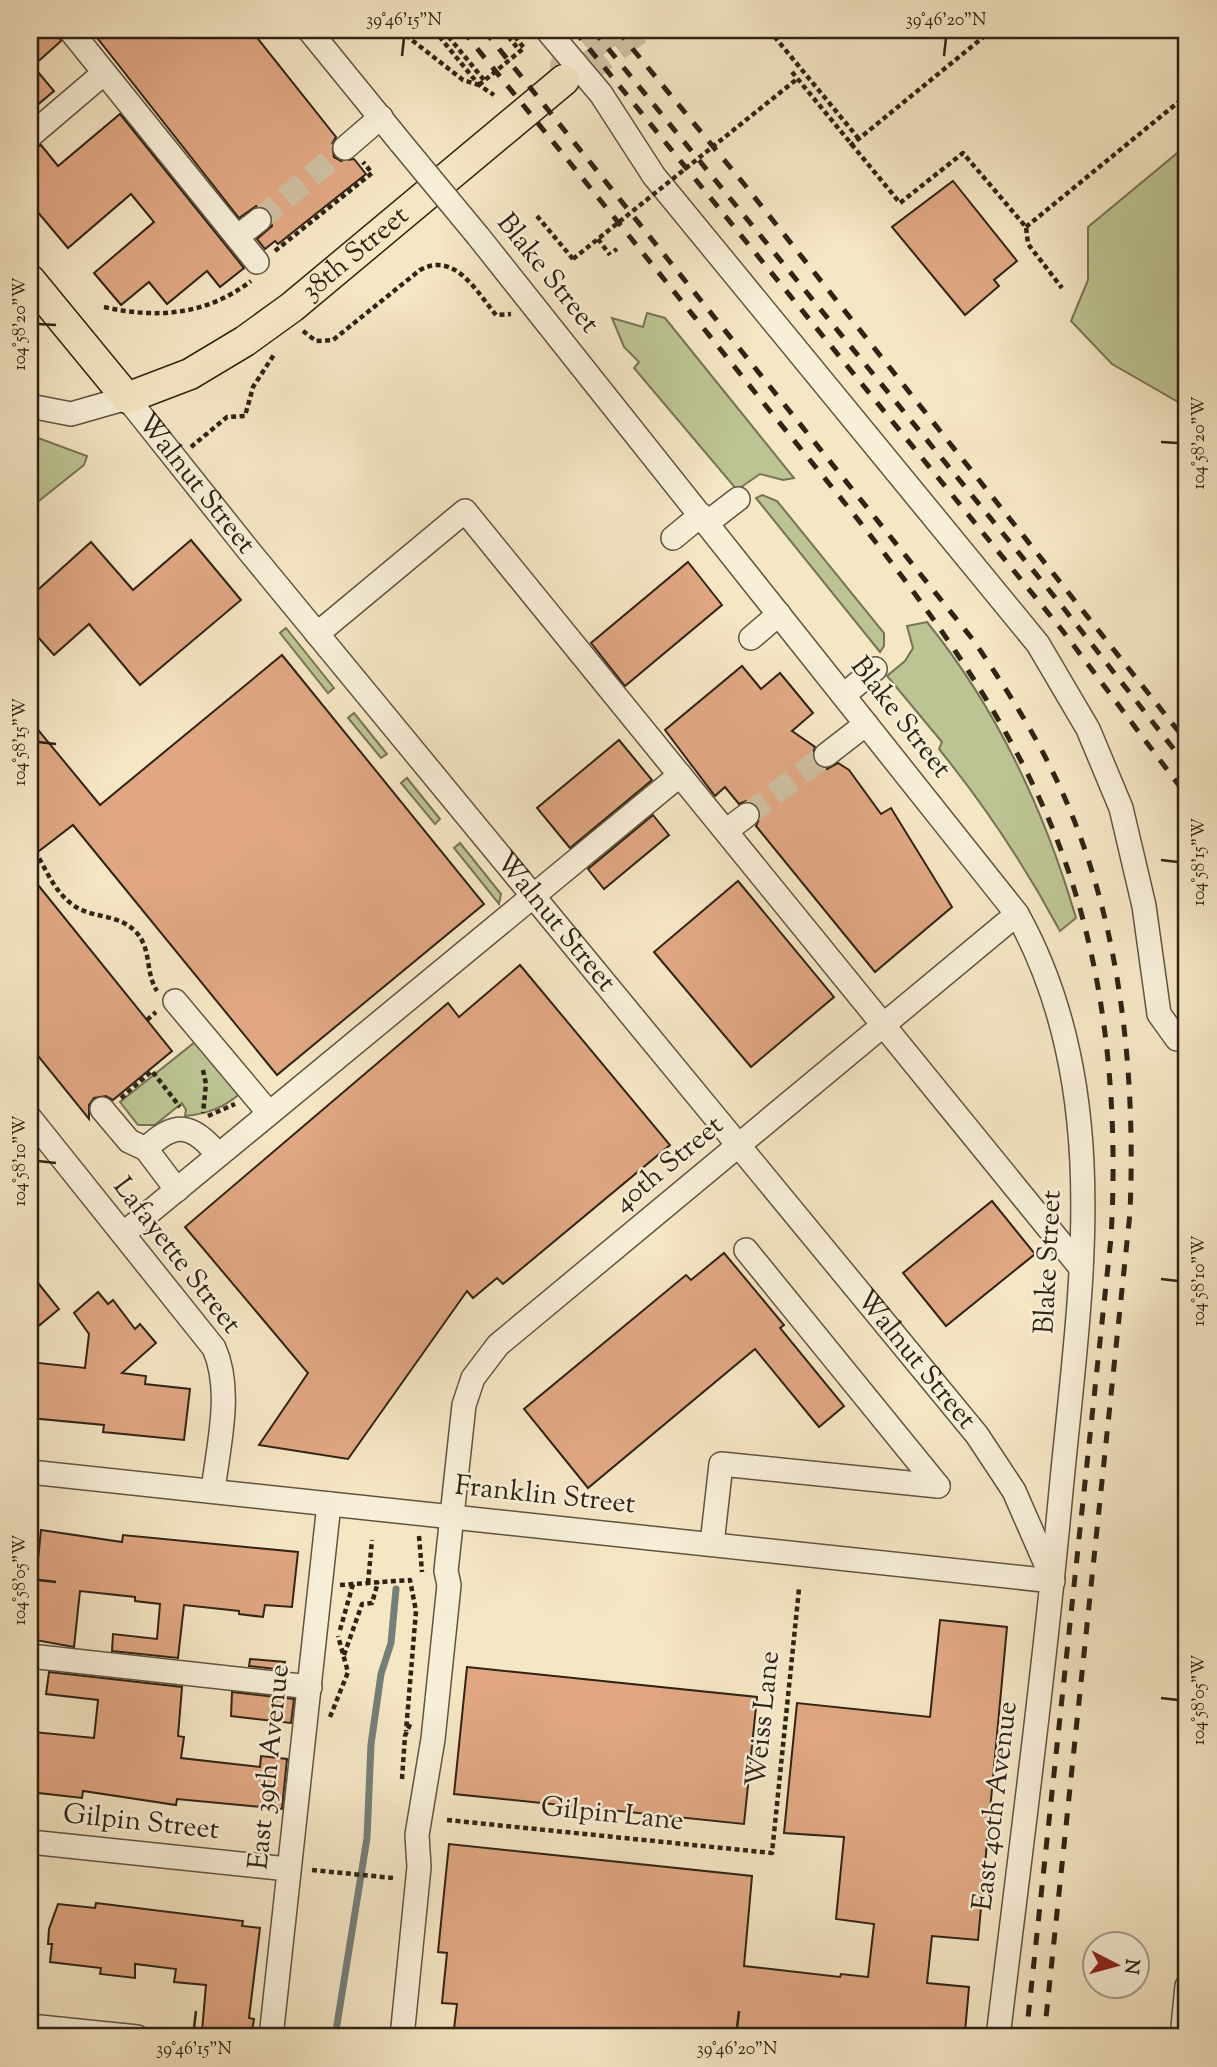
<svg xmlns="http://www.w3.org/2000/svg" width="1217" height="2067" font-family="'Sorts Mill Goudy',serif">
	<rect width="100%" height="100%" fill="#f5e6c4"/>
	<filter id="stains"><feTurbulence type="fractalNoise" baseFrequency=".00286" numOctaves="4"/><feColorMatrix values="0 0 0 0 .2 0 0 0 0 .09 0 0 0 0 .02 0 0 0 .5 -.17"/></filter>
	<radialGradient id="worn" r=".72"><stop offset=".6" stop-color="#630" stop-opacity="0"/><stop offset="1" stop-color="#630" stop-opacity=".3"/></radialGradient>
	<g fill="#bdc493" stroke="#767454" stroke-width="2">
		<polygon points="1187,145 1187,407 1112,364 1071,321 1088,280 1088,227"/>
		<polygon points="647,313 665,318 794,478 783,480 760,474 737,490 634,368 639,362 624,347 612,318 643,327"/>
		<polygon points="30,435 87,456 84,465 30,508"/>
		<polygon points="762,495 777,501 884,633 884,646 880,652 756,498"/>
		<path d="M927,622C997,709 1045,812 1076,918L1060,931C1025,866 986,807 939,749L942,742L887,676L905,661L913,648L907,626Z"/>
		<polygon points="286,628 334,688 328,693 280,633"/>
		<polygon points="354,713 387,754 381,758 348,718"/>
		<polygon points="407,778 440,819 435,824 401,783"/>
		<polygon points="460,843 501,894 499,904 454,848"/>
		<path d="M200,1038L242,1092C225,1107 208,1114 185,1116L186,1110L182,1103L155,1125H138L120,1102Z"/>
	</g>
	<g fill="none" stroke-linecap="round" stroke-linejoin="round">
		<polyline stroke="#737f7b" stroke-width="7" points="335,2037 367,1838 371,1744 381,1674 391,1643 396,1589"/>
	</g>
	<g fill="#e0a782" stroke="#2f2315" stroke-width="2">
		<polygon points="47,30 56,30 61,41 33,66 54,91 30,111 30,45"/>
		<polygon points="91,30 251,30 336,137 332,144 334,157 341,161 354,159 366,174 278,244 275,241 265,249 257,239 272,226 270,211 256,206 239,218"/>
		<polygon points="120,114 244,268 220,287 207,271 167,304 149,282 121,305 94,273 154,222 131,194 68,248 30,203 30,150 41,145 58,166"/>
		<polygon points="953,181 1017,261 994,280 999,286 965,315 892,227"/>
		<polygon points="191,540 241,600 140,685 89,624 54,655 30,628 30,597 91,542 133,590"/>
		<polygon points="688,562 722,605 625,686 591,643"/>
		<polygon points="282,655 484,904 277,1075 73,825 30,858 30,720 100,805"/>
		<polygon points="742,666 761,689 780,673 813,713 792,731 815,747 812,756 815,763 827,769 838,763 849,770 881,814 891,808 952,907 875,972 756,826 761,814 758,806 746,801 739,804 725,787 715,796 665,730"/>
		<polygon points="619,740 652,780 570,848 537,808"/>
		<polygon points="653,815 669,835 604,889 588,869"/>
		<polygon points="30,875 172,1051 113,1100 106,1096 94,1098 89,1105 89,1119 30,1046"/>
		<polygon points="738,881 834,997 751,1067 654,952"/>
		<polygon points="520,965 670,1145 503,1284 497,1278 473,1298 467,1291 348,1459 259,1445 308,1373 185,1227 448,1003 459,1017"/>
		<polygon points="992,1201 1035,1254 946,1326 903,1273"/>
		<polygon points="724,1253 784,1325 780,1328 844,1406 819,1427 755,1349 588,1488 524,1409 686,1275 691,1280"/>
		<polygon points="30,1273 59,1309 30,1333"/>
		<polygon points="98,1292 108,1304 113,1300 135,1329 140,1324 156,1343 122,1373 146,1376 145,1384 190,1389 184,1440 103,1432 104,1425 30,1418 30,1362 85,1368 89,1334 74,1313"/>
		<polygon points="41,1530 122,1542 123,1535 298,1552 292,1607 265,1605 263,1617 239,1614 239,1611 184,1605 178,1658 112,1651 113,1634 157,1639 160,1604 135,1601 135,1597 80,1591 74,1647 30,1639"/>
		<polygon points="940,1620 1007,1627 978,1940 932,1936 927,1983 969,1987 965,2032 960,2037 453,2037 457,2004 442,2003 447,1953 438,1952 449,1844 752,1876 744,1966 840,1977 841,1974 868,1977 874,1924 836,1919 844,1837 784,1833 797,1703 930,1717"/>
		<polygon points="250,1659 285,1662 284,1670 249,1666"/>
		<polygon points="467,1667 757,1697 744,1824 454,1794"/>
		<polygon points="49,1672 182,1687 178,1736 184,1737 181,1758 260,1767 261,1756 287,1759 282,1809 177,1799 176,1805 83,1791 82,1798 30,1792 34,1732 94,1738 98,1700 46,1694"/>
		<polygon points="232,1692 294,1699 291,1723 231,1716"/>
		<polygon points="96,1903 243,1921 242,1926 260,1928 249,2018 254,2019 251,2037 202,2031 206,1985 174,1982 176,1969 135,1964 135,1978 100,1974 101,1968 50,1962 52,1944 48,1944 49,1929 58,1904 95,1908"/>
	</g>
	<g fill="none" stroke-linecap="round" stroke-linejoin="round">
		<g stroke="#cdbfa1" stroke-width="23" stroke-dasharray="23 11" stroke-linecap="butt">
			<polyline points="259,220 345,148"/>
			<polyline points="747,815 826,755"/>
		</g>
		<polyline stroke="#cdbfa1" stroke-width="30" stroke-dasharray="30 15" stroke-linecap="butt" points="611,30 565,66 564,80 574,78 637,30"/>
		<g stroke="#605441" stroke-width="26">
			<g id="minor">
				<polyline points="70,30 257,262"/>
				<polyline points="309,30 401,143"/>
				<polyline points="547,30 601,94 654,176 1038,644 1088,729 1121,808 1144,906 1159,1014 1177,1039 1187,1039"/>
				<polyline points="30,136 104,73"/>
				<polyline points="345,148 381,117"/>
				<path d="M478,236L1017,914C1116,1091 1079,1299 1061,1491C1044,1674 1020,1855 998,2037"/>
				<polyline points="237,237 259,220"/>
				<path id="s1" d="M30,406L71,414L127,398L249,551L977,1435L1014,1491L1052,1578"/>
				<polyline points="707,523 738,499"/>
				<polyline points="673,538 701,515"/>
				<polyline points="317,634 465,511 1081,1268"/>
				<polyline points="751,638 779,614"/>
				<polyline points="844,695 875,669"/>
				<polyline points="826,755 866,724"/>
				<polyline points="726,831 747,815"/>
				<polyline points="175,1001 269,1113"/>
				<polyline points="102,1109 129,1141 146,1149 177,1190"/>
				<path d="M30,1118L214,1348C233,1391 218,1446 213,1491"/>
				<path d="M146,1149C175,1120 193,1124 218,1155"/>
				<polyline points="123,1234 680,775"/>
				<polyline points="746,1250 938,1486"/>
				<polyline points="30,1472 1053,1581"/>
				<polyline points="712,1544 721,1464 938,1486"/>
				<polyline points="30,1656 310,1687"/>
				<polyline points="30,1842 288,1869"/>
				<polyline points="30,2026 137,2037"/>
				<polyline points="271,2037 329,1504"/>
				<polyline points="402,2037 419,1867 417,1835 433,1739 449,1585 446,1571 464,1405 473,1378 498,1345 1017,914"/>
				<polyline points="1182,2037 1187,1986"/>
			</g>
		</g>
		<g stroke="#2f2315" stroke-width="33">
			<g id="major">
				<path id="s2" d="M30,280L127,398L190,374L245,341L292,307L564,80"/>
			</g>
		</g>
		<g stroke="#2f2315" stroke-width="4.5" stroke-dasharray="5 3.5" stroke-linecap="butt">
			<polyline points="399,30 463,80 479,85"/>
			<polyline points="434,30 479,85 494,95"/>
			<polyline points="443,30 484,80"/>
			<polyline points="503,30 520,51"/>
			<polyline points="769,30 859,139"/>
			<polyline points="792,72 900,203 963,153 1026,227 1028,244 1062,288"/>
			<polyline points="479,85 524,48 510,30"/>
			<polyline points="850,146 992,30"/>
			<polyline points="537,216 573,259"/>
			<polyline points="1026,227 1187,95"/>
			<polyline points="598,239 610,255"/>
			<polyline points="275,251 372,173 363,162"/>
			<polyline points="614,251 617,249"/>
			<path d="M104,307C157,319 207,315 251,281"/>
			<path d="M303,331L316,341L333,340L420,270C455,251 476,291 496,315L511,314"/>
			<polyline points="191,447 227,417 245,416 253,387 275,353"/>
			<path d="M30,844C45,864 51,889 73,905C92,919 118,913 136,932C152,949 145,973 157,991"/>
			<polyline points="147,1020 156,1012"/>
			<polyline points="203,1070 206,1084 203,1113"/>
			<polyline points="121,1098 152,1071 180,1107"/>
			<polyline points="208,1116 235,1104"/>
			<polyline points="419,1536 422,1572"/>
			<polyline points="368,1583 372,1540"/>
			<polyline points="340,1585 410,1580 416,1611 406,1731"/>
			<polyline points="340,1630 353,1584"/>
			<polyline points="344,1655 362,1604 372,1603 378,1582"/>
			<polyline points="330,1717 348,1672 338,1636"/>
			<polyline points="402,1779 405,1736 411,1722"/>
			<polyline points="447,1820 772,1853 799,1589"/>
			<polyline points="312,1870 393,1878"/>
		</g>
		<use href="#minor" stroke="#f8efd9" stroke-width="23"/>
		<use href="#major" stroke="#f5e6c4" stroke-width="30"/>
		<g stroke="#2f2315" stroke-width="5" stroke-dasharray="12 12" stroke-linecap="butt">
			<path d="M462,30C565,156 668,284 770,411C874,539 984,668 1049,820C1105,952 1119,1097 1111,1238L1026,2037"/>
			<path d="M484,30L974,641C1005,687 1035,733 1058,783C1120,915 1136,1069 1130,1213L1044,2037"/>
			<polyline points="574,30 1062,630 1187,796"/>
			<polyline points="593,30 1058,601 1187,766"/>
			<polyline points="617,30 744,184 1187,742"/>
		</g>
		<g stroke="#605441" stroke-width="26" stroke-linecap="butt">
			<polyline id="minor-bridge" points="401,143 478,236"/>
		</g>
		<polyline stroke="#2f2315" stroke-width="4.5" stroke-dasharray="5 3.5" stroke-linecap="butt" points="573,259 797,79"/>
		<use href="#minor-bridge" stroke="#f8efd9" stroke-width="23"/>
	</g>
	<path fill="none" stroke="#2f2315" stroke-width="2.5" d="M402,56L404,38M944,56L946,38M38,324L56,325M1161,442L1178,443M38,742L56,744M1161,860L1178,862M38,1161L56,1163M1161,1279L1178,1281M38,1580L56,1582M1161,1698L1178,1700M194,2028L196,2011M737,2028L739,2011"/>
	<g text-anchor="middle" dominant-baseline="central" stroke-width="5" stroke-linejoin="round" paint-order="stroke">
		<g font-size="28" fill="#2f2315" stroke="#f8efd9">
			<text stroke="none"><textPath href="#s2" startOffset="425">38th Street</textPath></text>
			<text transform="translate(547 274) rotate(51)">Blake Street</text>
			<text stroke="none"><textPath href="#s1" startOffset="210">Walnut Street</textPath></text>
			<text transform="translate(900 718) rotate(52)">Blake Street</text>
			<text stroke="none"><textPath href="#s1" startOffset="777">Walnut Street</textPath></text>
			<text transform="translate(669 1165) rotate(-40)">40th Street</text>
			<text transform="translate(176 1256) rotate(52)">Lafayette Street</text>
			<text transform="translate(1049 1262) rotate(-87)">Blake Street</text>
			<text stroke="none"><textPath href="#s1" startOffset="1344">Walnut Street</textPath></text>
			<text transform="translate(545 1496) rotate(6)">Franklin Street</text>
			<text transform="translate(764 1719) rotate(-84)">Weiss Lane</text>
			<text transform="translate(270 1767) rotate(-84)">East 39th Avenue</text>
			<text transform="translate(996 1806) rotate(-83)">East 40th Avenue</text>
			<text transform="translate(612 1815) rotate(6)">Gilpin Lane</text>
			<text transform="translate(141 1823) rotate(6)">Gilpin Street</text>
		</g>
	</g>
	<rect width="1217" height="2067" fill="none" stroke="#f5e6c4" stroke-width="77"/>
	<g transform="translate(1116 1965) rotate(96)"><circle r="33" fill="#f8efd9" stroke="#a89d8b" stroke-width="2"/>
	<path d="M0-5L12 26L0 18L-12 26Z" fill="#8f2418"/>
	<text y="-10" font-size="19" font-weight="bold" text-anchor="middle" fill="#2f2315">N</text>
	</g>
	<rect x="38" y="38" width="1140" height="1990" fill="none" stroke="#2f2315" stroke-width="2.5"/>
	<g font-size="18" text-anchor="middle" fill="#2f2315">
		<text x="404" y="25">39°46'15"N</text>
		<text x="946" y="25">39°46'20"N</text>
		<text transform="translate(19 324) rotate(-90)" y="6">104°58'20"W</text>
		<text transform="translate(1198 443) rotate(-90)" y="6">104°58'20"W</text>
		<text transform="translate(19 742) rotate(-90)" y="6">104°58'15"W</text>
		<text transform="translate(1198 862) rotate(-90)" y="6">104°58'15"W</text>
		<text transform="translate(19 1161) rotate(-90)" y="6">104°58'10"W</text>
		<text transform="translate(1198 1281) rotate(-90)" y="6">104°58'10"W</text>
		<text transform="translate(19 1580) rotate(-90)" y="6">104°58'05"W</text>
		<text transform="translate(1198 1700) rotate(-90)" y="6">104°58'05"W</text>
		<text x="194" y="2054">39°46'15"N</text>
		<text x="737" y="2054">39°46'20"N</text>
	</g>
	<rect width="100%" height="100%" filter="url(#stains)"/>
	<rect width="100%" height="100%" fill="url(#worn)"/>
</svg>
